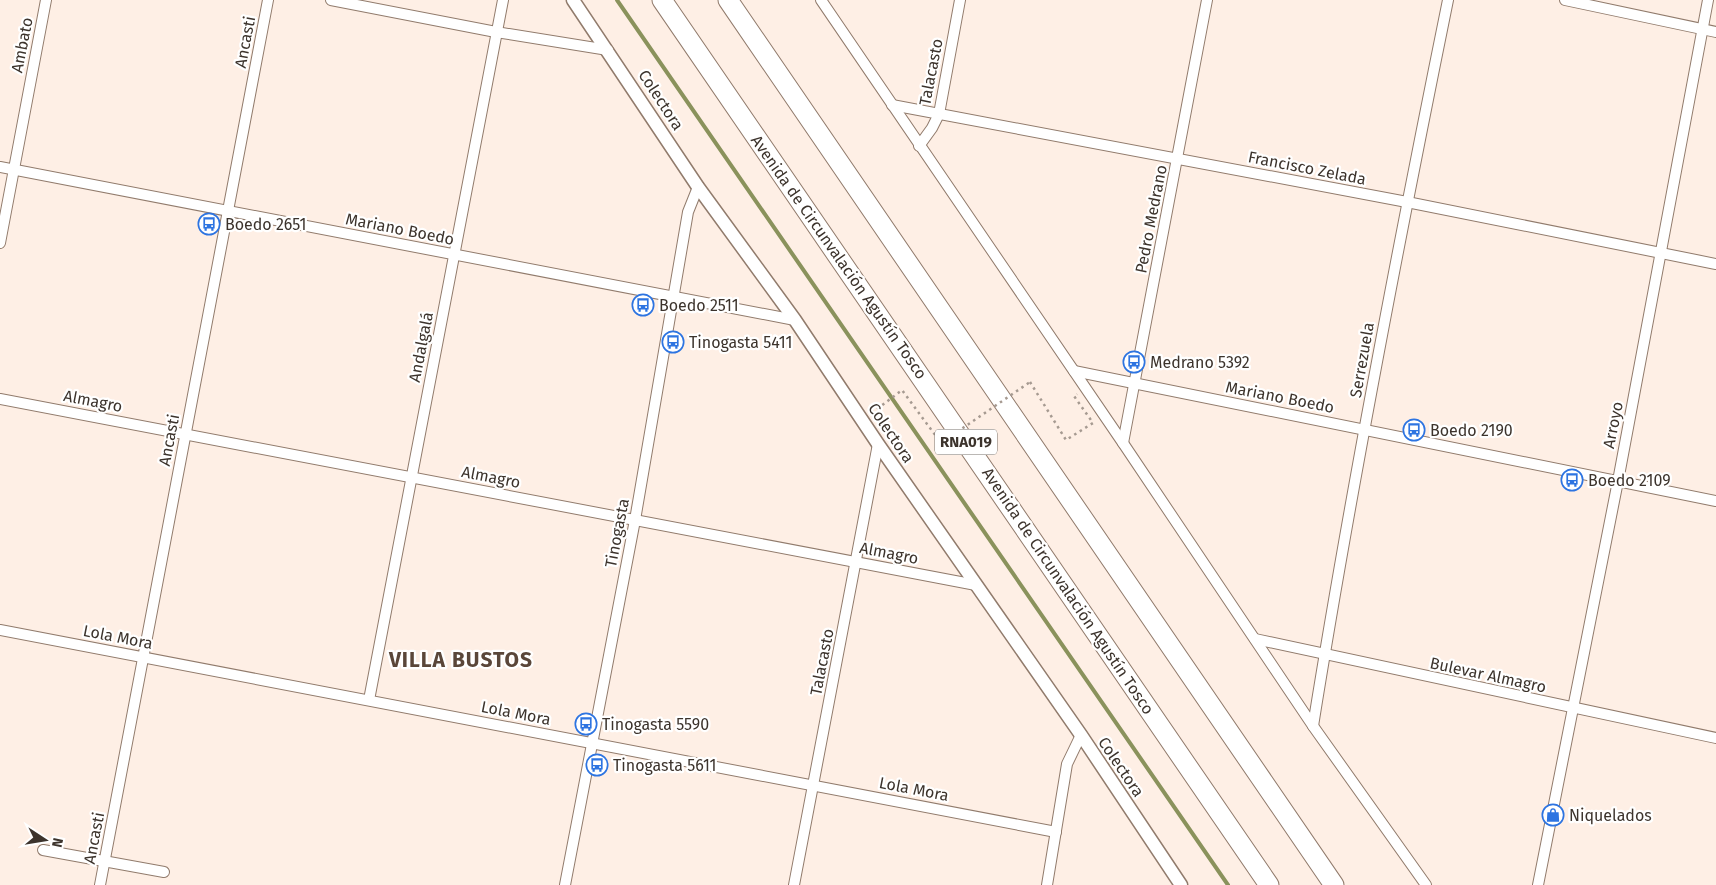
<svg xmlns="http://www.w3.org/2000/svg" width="1716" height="885" font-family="'Fira Sans',sans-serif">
	<rect width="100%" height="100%" fill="#feefe5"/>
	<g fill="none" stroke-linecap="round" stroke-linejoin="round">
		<polyline stroke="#8a925c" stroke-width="4" points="617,0 1228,885"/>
		<g stroke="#917b6c" stroke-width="12">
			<g id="minor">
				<polyline points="331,0 496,32 608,50"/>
				<polyline points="821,0 1123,443 1313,726 1426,885"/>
				<polyline points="1565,0 1716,32"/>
				<polyline points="892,105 1407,202 1716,264"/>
				<polyline points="919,146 932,128 939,114 960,0"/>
				<polyline points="0,167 795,320"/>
				<polyline points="0,243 46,0"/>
				<polyline points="1074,371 1716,501"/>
				<polyline points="0,399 976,585"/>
				<polyline points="1123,443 1207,0"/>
				<polyline points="0,630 1056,832"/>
				<polyline points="1255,639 1716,738"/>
				<polyline points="369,700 503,0"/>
				<path d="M1313,726C1352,483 1399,241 1448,0"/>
				<polyline points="43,850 164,872"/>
				<polyline points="100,885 268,0"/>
				<polyline points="565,885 635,520 688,212 698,187"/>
				<polyline points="794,885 878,444"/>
				<polyline points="1047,885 1067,764 1081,735"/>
				<polyline points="1538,885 1618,481 1708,0"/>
			</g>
		</g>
		<g stroke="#917b6c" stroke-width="15">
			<polyline id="tertiary" points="573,0 698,187 795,320 878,444 1081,735 1181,885"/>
		</g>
		<g stroke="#917b6c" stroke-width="21">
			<g id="motorway">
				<polyline points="662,0 1269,885"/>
				<polyline points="728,0 1334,885"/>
			</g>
		</g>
		<g stroke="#a69a91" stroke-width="2.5" stroke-dasharray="2.5 4" stroke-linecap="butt">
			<polyline points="1030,382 1066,440 1093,423 1074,396 1077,394"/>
			<polyline points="872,413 902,390 941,443"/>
		</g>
		<use href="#minor" stroke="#fff" stroke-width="10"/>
		<use href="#tertiary" stroke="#fff" stroke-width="12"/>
		<use href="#motorway" stroke="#fff" stroke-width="19"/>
		<polyline stroke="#a69a91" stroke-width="2.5" stroke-dasharray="2.5 4" stroke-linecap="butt" points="941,443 1030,382"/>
	</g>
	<defs>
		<g id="bus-ring" transform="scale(1.125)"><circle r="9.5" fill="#fff" stroke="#2d74e1" stroke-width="1.5"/><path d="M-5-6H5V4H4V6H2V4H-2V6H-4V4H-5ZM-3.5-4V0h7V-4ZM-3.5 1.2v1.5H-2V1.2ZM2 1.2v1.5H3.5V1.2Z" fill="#2d74e1"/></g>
		<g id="shop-ring" transform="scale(1.125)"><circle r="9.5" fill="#fff" stroke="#2d74e1" stroke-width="1.5"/><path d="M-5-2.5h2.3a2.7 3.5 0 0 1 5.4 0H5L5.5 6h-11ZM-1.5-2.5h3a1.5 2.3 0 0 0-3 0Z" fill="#2d74e1"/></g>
	</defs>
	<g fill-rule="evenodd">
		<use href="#bus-ring" x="209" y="224"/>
		<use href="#bus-ring" x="643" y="305"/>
		<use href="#bus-ring" x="673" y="342"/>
		<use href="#bus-ring" x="1134" y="362"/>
		<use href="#bus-ring" x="1414" y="430"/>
		<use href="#bus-ring" x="1572" y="480"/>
		<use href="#bus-ring" x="586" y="724"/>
		<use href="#bus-ring" x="597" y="765"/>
		<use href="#shop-ring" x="1553" y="815"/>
	</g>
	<g text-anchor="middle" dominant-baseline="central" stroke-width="4.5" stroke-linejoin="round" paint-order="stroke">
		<rect fill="#fff" stroke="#76706b" stroke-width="1" x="935" y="429.5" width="62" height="25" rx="4"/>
		<g font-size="15" font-weight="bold" fill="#3c332c">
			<text x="966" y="442">RNA019</text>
		</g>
		<g font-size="16" fill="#3c332c" stroke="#fff">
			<text transform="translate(245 42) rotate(-79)">Ancasti</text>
			<text transform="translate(22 45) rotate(-79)">Ambato</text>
			<text transform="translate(931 72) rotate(-79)">Talacasto</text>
			<text transform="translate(661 100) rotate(57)">Colectora</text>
			<text transform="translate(1307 168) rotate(11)">Francisco Zelada</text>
			<text transform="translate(1151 219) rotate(-79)">Pedro Medrano</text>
			<text transform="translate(400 229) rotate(11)">Mariano Boedo</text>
			<text transform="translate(839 257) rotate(55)">Avenida de Circunvalación Agustín Tosco</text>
			<text transform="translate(421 347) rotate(-79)">Andalgalá</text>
			<text transform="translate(1362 360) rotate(-80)">Serrezuela</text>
			<text transform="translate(1280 397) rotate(11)">Mariano Boedo</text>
			<text transform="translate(93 401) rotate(11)">Almagro</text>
			<text transform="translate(1613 425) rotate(-79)">Arroyo</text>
			<text transform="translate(891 433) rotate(56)">Colectora</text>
			<text transform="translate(169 440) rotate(-79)">Ancasti</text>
			<text transform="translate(491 477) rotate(11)">Almagro</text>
			<text transform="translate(617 533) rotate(-79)">Tinogasta</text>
			<text transform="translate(889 553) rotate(11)">Almagro</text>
			<text transform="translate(1068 591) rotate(56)">Avenida de Circunvalación Agustín Tosco</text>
			<text transform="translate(118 637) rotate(11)">Lola Mora</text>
			<text transform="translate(822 662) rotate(-79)">Talacasto</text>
			<text transform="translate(1488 675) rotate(12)">Bulevar Almagro</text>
			<text transform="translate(516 713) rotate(11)">Lola Mora</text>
			<text transform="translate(1121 767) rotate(56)">Colectora</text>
			<text transform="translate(914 789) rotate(11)">Lola Mora</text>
			<text transform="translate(94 838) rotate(-79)">Ancasti</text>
		</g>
		<g font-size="16" fill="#3c332c" stroke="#fff" text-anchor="start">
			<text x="225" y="224">Boedo 2651</text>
			<text x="659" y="305">Boedo 2511</text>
			<text x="689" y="342">Tinogasta 5411</text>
			<text x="1150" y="362">Medrano 5392</text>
			<text x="1430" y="430">Boedo 2190</text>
			<text x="1588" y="480">Boedo 2109</text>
			<text x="602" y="724">Tinogasta 5590</text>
			<text x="613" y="765">Tinogasta 5611</text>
			<text x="1569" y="815">Niquelados</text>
		</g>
		<g font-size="21" font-weight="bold" letter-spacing="1" fill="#5a4639" stroke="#fff">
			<text x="461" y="660">VILLA BUSTOS</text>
		</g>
	</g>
	<g transform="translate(45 840) rotate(102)" stroke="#ffffff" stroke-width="4" paint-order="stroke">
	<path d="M0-4L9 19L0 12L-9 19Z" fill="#3c332c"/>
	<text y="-8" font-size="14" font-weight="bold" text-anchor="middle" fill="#3c332c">N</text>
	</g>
</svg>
